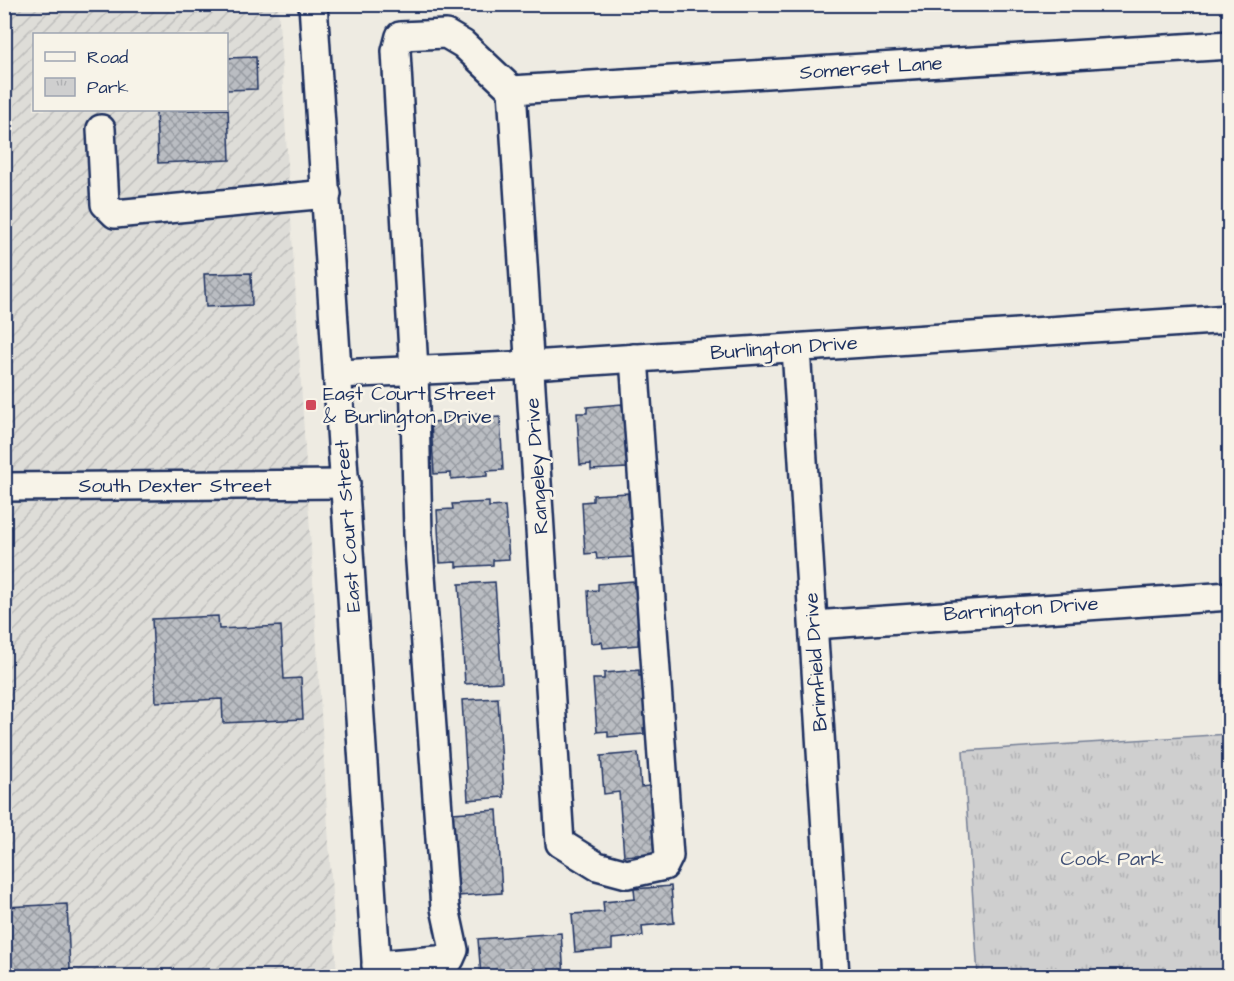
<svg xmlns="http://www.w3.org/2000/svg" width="1234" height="981" font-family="'Architects Daughter',sans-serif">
	<defs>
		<pattern id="industrial-furrows" width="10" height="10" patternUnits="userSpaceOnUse" patternTransform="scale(1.5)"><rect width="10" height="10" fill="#deddd8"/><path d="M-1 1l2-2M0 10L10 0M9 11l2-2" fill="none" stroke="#bebebc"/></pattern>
		<pattern id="park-tufts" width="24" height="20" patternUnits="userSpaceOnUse" patternTransform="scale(1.5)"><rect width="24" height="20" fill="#cfcfcf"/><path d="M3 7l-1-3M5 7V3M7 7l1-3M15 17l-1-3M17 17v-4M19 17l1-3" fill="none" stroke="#b1b2b4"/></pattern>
		<pattern id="building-cross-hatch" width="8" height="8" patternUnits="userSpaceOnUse" patternTransform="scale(1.5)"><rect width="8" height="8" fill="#babdc2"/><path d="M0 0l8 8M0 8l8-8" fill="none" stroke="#969aa1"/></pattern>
	</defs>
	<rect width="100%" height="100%" fill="#eeebe2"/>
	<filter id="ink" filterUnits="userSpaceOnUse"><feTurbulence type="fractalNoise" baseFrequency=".0167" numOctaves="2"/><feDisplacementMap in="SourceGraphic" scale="12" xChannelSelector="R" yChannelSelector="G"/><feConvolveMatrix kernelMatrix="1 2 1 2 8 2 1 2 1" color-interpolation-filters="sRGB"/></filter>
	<g filter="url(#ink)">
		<path fill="url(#industrial-furrows)" fill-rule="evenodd" d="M5,5H278L337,976H5ZM34,34H226V110H34Z"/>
		<polygon fill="url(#park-tufts)" stroke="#757f96" stroke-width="1.5" points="1229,734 1229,976 978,976 963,751"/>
		<g fill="url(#building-cross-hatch)" stroke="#1b2f5e" stroke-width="1.5">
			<polygon points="256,57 257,89 226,90 226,58"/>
			<polygon points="228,109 230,160 158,163 156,111"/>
			<polygon points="251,273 252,305 206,307 204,274"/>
			<polygon points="622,404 623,410 634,409 638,461 627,462 627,468 591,470 591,464 580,465 577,413 587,413 587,407"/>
			<polygon points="484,413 484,418 500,417 503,470 487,471 487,476 451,479 451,473 434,474 431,422 447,421 447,415"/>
			<polygon points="628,493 628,499 639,498 643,550 632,551 633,557 597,559 596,553 585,554 582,502 593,501 593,495"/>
			<polygon points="489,502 489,507 505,506 509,559 493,560 493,565 456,567 456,562 440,563 437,510 453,509 452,504"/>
			<polygon points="633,581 634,588 645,587 649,639 638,640 638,645 603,648 602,642 591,643 588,591 598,590 598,584"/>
			<polygon points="495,582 502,682 465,684 459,584"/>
			<polygon points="218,616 219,629 281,626 284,679 301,678 303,719 223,723 222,699 156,702 152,619"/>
			<polygon points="639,670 639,676 650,675 654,727 643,728 644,734 608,737 608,731 597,732 593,679 604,679 604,673"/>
			<polygon points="498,698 504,797 468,800 462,700"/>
			<polygon points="638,753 641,787 656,785 661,853 624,856 619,792 604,794 601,756"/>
			<polygon points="497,810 502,893 458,896 452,813"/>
			<polygon points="671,886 674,923 642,926 643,936 612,939 612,949 575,952 572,914 604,912 603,902 635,899 634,889"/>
			<polygon points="67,904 70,969 4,972 4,907"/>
			<polygon points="561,933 564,976 481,976 478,939"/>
		</g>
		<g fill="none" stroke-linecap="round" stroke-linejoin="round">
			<g stroke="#1b2f5e" stroke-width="32">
				<g id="minor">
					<polyline points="313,4 377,976"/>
					<polyline points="512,90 560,843 597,866 627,874 664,866 669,856 634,358"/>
					<polyline points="512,90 1230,45"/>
					<polyline points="101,129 105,204 115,214 327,194"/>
					<polyline points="796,348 835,976"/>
					<polyline points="338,374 531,365 1230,319"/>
					<polyline points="4,487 346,484"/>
					<polyline points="814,625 1230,596"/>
					<polyline points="376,965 450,959 454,950 445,908 418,534 414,370 396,51 400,36 446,34 463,44 512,90"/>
				</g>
			</g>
			<use href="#minor" stroke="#f7f3e8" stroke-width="27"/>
		</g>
	</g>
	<rect fill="#d1495b" stroke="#f7f3e8" stroke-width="2" x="305" y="399" width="12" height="12" rx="3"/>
	<g text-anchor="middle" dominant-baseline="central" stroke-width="5" stroke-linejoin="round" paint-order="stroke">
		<g font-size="20" fill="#1b2f5e" stroke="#f7f3e8">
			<text transform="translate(871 68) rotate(-4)">Somerset Lane</text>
			<text transform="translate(784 348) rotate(-4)">Burlington Drive</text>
			<text transform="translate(537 466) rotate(-94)">Rangeley Drive</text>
			<text x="175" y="486">South Dexter Street</text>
			<text transform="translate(348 526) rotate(-94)">East Court Street</text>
			<text transform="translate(1021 609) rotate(-4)">Barrington Drive</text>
			<text transform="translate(816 662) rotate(-94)">Brimfield Drive</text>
		</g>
		<g font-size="20" fill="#1b2f5e" stroke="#f7f3e8" text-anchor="start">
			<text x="323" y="394">East Court Street<tspan x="323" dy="23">&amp; Burlington Drive</tspan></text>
		</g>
		<g font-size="20" fill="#3f4f75" stroke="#f7f3e8">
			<text x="1112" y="859">Cook Park</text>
		</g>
	</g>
	<rect width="1234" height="981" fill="none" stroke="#f7f3e8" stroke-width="24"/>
	<rect x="12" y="12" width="1210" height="957" fill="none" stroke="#1b2f5e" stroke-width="2" filter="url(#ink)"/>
	<rect x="33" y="33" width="195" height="78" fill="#f7f3e8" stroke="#9fa5b1" stroke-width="1.5"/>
	<rect x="45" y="52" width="30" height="9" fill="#f7f3e8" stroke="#9fa5b1" stroke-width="1.5"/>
	<text x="87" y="63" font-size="18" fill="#1b2f5e">Road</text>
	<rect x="45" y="78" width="30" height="18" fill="url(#park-tufts)" stroke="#9fa5b1" stroke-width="1.5"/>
	<text x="87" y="93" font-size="18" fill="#1b2f5e">Park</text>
</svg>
